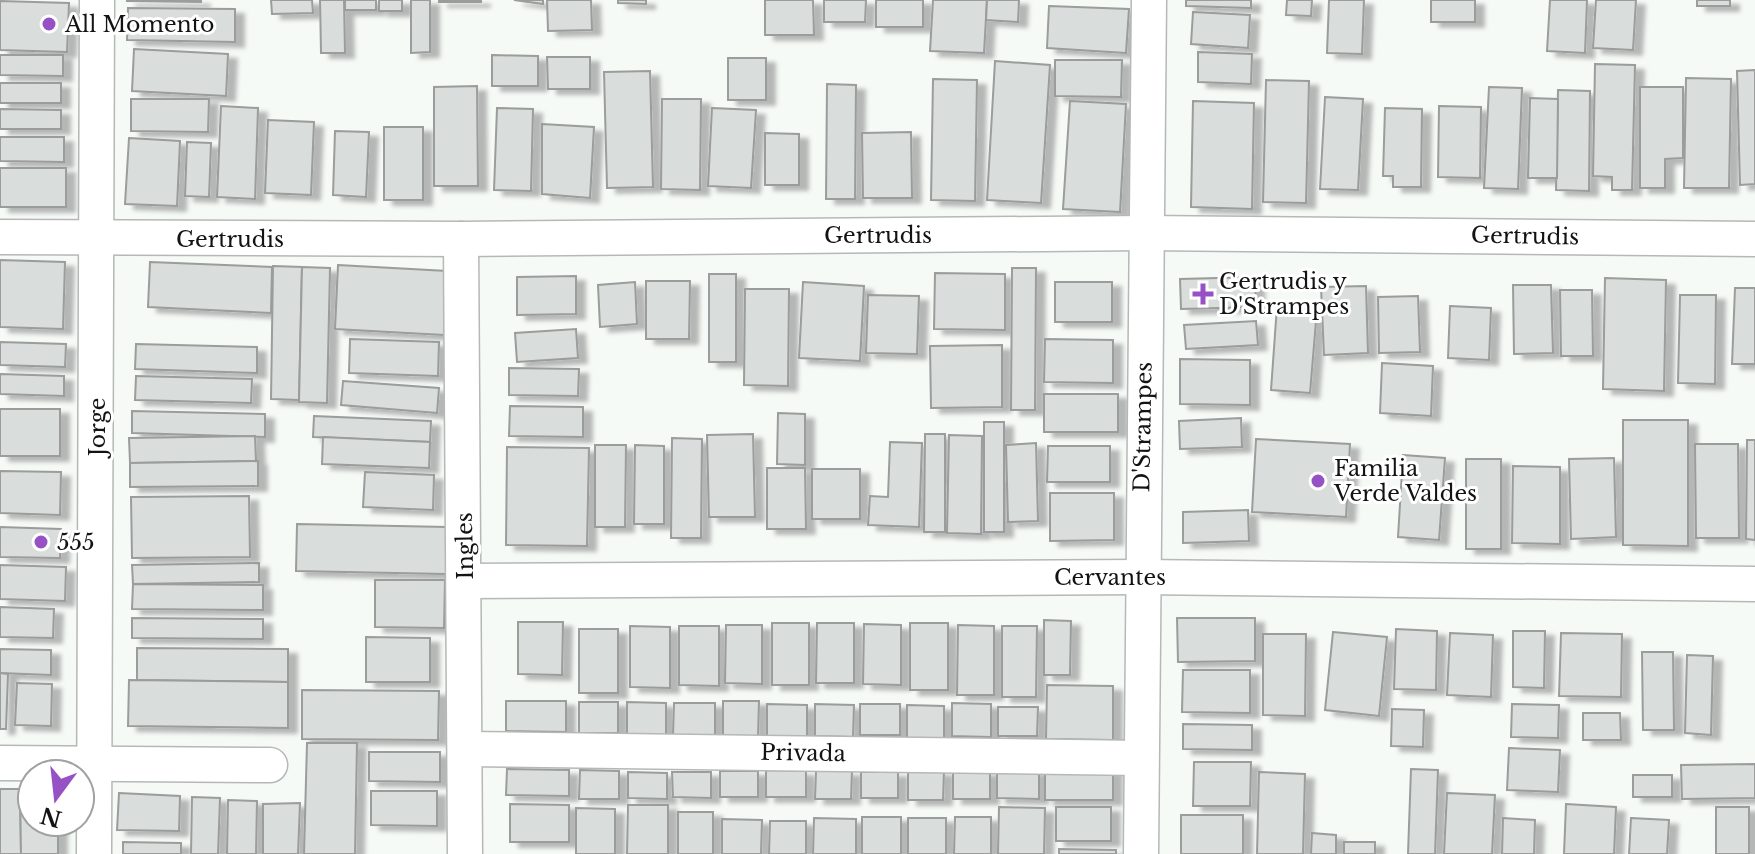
<svg xmlns="http://www.w3.org/2000/svg" width="1755" height="854" font-family="'Libre Baskerville',serif">
	<defs>
		<filter id="shadow"><feDropShadow dx="9" dy="5" stdDeviation="2" flood-color="#0004"/></filter>
	</defs>
	<rect width="100%" height="100%" fill="#f6faf7"/>
	<g fill="#d9dddb" stroke="#9a9d9b" stroke-width="2" filter="url(#shadow)">
		<polygon points="127,0 201,0 201,2 127,1"/>
		<polygon points="271,0 312,0 313,13 272,14"/>
		<polygon points="320,0 344,0 345,53 321,53"/>
		<rect x="345" y="0" width="31" height="10"/>
		<rect x="379" y="0" width="23" height="11"/>
		<polygon points="411,0 430,0 430,52 411,53"/>
		<rect x="439" y="0" width="42" height="2"/>
		<polygon points="514,0 543,0 543,4"/>
		<polygon points="547,0 591,0 592,30 548,31"/>
		<polygon points="618,0 646,0 646,4 618,3"/>
		<polygon points="765,0 813,0 814,35 765,35"/>
		<polygon points="824,0 866,0 865,22 824,22"/>
		<rect x="876" y="0" width="47" height="27"/>
		<polygon points="933,0 987,0 984,53 930,51"/>
		<polygon points="987,0 1019,0 1018,22 986,20"/>
		<polygon points="1186,0 1251,0 1251,8 1186,6"/>
		<polygon points="1287,0 1312,0 1311,16 1286,15"/>
		<polygon points="1329,0 1364,0 1362,54 1327,53"/>
		<rect x="1431" y="0" width="44" height="22"/>
		<polygon points="1550,0 1587,0 1585,53 1547,51"/>
		<polygon points="1596,0 1636,0 1633,50 1593,48"/>
		<rect x="1697" y="0" width="33" height="6"/>
		<polygon points="0,1 69,3 67,52 0,50"/>
		<polygon points="1049,6 1129,9 1126,53 1047,48"/>
		<polygon points="128,8 235,9 235,42 127,40"/>
		<polygon points="1193,12 1250,15 1248,48 1191,44"/>
		<polygon points="134,49 228,54 226,96 132,91"/>
		<polygon points="1198,52 1252,54 1251,84 1198,82"/>
		<polygon points="0,55 63,55 63,76 0,75"/>
		<polygon points="492,55 538,56 538,86 492,86"/>
		<polygon points="547,57 590,57 590,89 548,89"/>
		<rect x="728" y="58" width="38" height="42"/>
		<polygon points="1055,60 1122,60 1121,97 1055,96"/>
		<polygon points="995,61 1050,65 1041,203 987,200"/>
		<polygon points="1595,64 1635,65 1632,190 1612,190 1612,177 1593,176"/>
		<polygon points="1755,70 1755,184 1740,185 1737,71"/>
		<polygon points="650,71 653,187 607,188 604,72"/>
		<polygon points="1686,78 1731,79 1729,188 1684,188"/>
		<polygon points="933,79 977,80 975,201 931,200"/>
		<polygon points="1266,80 1309,81 1306,203 1263,202"/>
		<rect x="0" y="83" width="61" height="20"/>
		<polygon points="827,84 856,85 855,199 826,199"/>
		<polygon points="477,86 478,186 434,186 434,87"/>
		<polygon points="1489,87 1522,88 1518,189 1484,188"/>
		<polygon points="1640,87 1683,87 1683,158 1665,159 1665,188 1640,188"/>
		<polygon points="1558,90 1590,91 1589,191 1556,190"/>
		<polygon points="1325,97 1363,99 1358,190 1320,189"/>
		<polygon points="1530,98 1558,99 1557,178 1528,178"/>
		<polygon points="131,99 209,99 208,132 131,131"/>
		<polygon points="662,99 701,99 700,190 661,189"/>
		<polygon points="1070,101 1126,104 1120,212 1063,209"/>
		<polygon points="1193,101 1254,103 1252,209 1191,207"/>
		<polygon points="221,106 258,108 255,199 217,197"/>
		<polygon points="1439,106 1481,107 1480,178 1438,177"/>
		<polygon points="497,108 533,109 531,191 494,190"/>
		<polygon points="712,108 756,110 751,188 708,186"/>
		<polygon points="1385,108 1422,109 1421,187 1393,187 1393,176 1383,176"/>
		<polygon points="0,109 61,110 61,129 0,129"/>
		<polygon points="268,120 314,122 311,195 265,193"/>
		<polygon points="542,124 594,127 590,198 542,194"/>
		<rect x="384" y="127" width="39" height="73"/>
		<polygon points="335,131 369,132 366,197 333,195"/>
		<polygon points="911,132 912,198 863,198 862,133"/>
		<polygon points="765,133 799,134 799,185 765,185"/>
		<polygon points="0,137 64,137 64,162 0,161"/>
		<polygon points="129,138 180,141 177,206 125,204"/>
		<polygon points="187,142 211,143 209,197 185,196"/>
		<rect x="0" y="168" width="66" height="39"/>
		<polygon points="0,260 65,262 63,329 0,327"/>
		<polygon points="150,262 272,267 271,313 148,307"/>
		<polygon points="338,265 447,271 444,335 335,329"/>
		<polygon points="273,266 302,267 299,400 271,399"/>
		<polygon points="302,267 330,268 327,403 299,402"/>
		<polygon points="1012,268 1036,268 1035,410 1011,410"/>
		<polygon points="935,273 1005,274 1005,330 934,329"/>
		<rect x="709" y="274" width="27" height="88"/>
		<polygon points="576,276 576,314 517,315 517,277"/>
		<polygon points="1255,277 1256,307 1181,309 1180,279"/>
		<polygon points="1605,278 1666,280 1664,391 1603,389"/>
		<polygon points="646,281 690,281 689,339 646,339"/>
		<polygon points="635,282 637,324 600,327 598,285"/>
		<polygon points="803,282 864,286 860,361 799,358"/>
		<rect x="1055" y="282" width="57" height="40"/>
		<polygon points="1513,285 1551,285 1553,353 1514,354"/>
		<polygon points="1366,286 1368,353 1324,355 1321,287"/>
		<polygon points="1735,288 1755,288 1755,364 1732,364"/>
		<polygon points="745,289 789,289 788,386 744,385"/>
		<polygon points="1560,290 1592,290 1593,356 1561,356"/>
		<polygon points="868,295 919,296 917,354 866,353"/>
		<polygon points="1680,295 1716,295 1715,384 1678,383"/>
		<polygon points="1418,296 1420,352 1379,353 1378,297"/>
		<polygon points="1277,306 1317,309 1310,393 1271,390"/>
		<polygon points="1450,306 1491,308 1489,360 1448,358"/>
		<polygon points="1256,321 1258,345 1186,349 1184,325"/>
		<polygon points="576,329 578,358 517,362 515,333"/>
		<polygon points="350,339 439,342 438,376 349,373"/>
		<polygon points="1045,339 1113,340 1113,383 1044,382"/>
		<polygon points="0,342 66,344 65,367 0,365"/>
		<polygon points="136,344 257,347 257,373 135,369"/>
		<polygon points="1002,345 1002,407 931,408 930,346"/>
		<polygon points="1180,359 1250,360 1250,405 1180,404"/>
		<polygon points="1382,363 1433,366 1431,416 1380,413"/>
		<polygon points="509,368 579,369 578,396 509,395"/>
		<polygon points="0,374 64,376 64,396 0,394"/>
		<polygon points="136,376 252,379 251,403 135,400"/>
		<polygon points="343,381 439,388 437,413 341,405"/>
		<rect x="1044" y="394" width="74" height="38"/>
		<polygon points="510,406 583,407 583,437 509,436"/>
		<rect x="0" y="409" width="60" height="47"/>
		<polygon points="132,411 265,414 265,437 132,433"/>
		<polygon points="778,413 805,414 805,465 777,464"/>
		<polygon points="314,416 431,421 430,442 313,437"/>
		<polygon points="1241,418 1242,447 1180,449 1179,421"/>
		<polygon points="1623,420 1688,420 1688,546 1623,545"/>
		<rect x="984" y="422" width="20" height="110"/>
		<polygon points="753,434 755,517 709,517 707,435"/>
		<polygon points="925,434 945,434 945,532 924,532"/>
		<polygon points="949,435 982,436 981,534 947,533"/>
		<polygon points="255,436 256,461 130,463 129,438"/>
		<polygon points="323,437 430,442 429,468 322,464"/>
		<polygon points="672,438 702,439 701,538 671,538"/>
		<polygon points="1256,439 1350,444 1346,517 1252,512"/>
		<polygon points="1747,440 1755,440 1755,540 1746,539"/>
		<polygon points="890,442 922,443 919,527 868,525 870,496 888,497"/>
		<polygon points="1036,443 1038,521 1008,522 1006,445"/>
		<polygon points="1695,444 1738,444 1739,538 1696,538"/>
		<polygon points="595,445 626,445 625,527 595,527"/>
		<polygon points="635,445 664,446 664,524 634,524"/>
		<polygon points="1048,446 1110,446 1110,482 1047,482"/>
		<polygon points="507,447 589,448 587,546 506,545"/>
		<polygon points="1403,455 1445,458 1439,540 1398,537"/>
		<polygon points="1614,458 1616,537 1571,539 1569,459"/>
		<rect x="1466" y="459" width="35" height="90"/>
		<polygon points="258,461 258,486 130,487 130,463"/>
		<polygon points="1513,466 1560,467 1560,544 1512,543"/>
		<polygon points="767,468 805,468 806,529 767,529"/>
		<rect x="812" y="469" width="48" height="50"/>
		<polygon points="0,471 61,472 60,515 0,513"/>
		<polygon points="365,472 434,475 433,510 363,507"/>
		<polygon points="1050,493 1114,493 1114,540 1050,541"/>
		<polygon points="249,496 250,557 132,558 131,497"/>
		<polygon points="1248,510 1249,541 1183,543 1183,512"/>
		<polygon points="297,524 447,527 446,574 296,571"/>
		<polygon points="0,527 61,529 60,558 0,557"/>
		<polygon points="259,563 259,582 133,584 132,565"/>
		<polygon points="0,565 66,567 65,601 0,599"/>
		<polygon points="375,580 445,580 444,628 375,627"/>
		<polygon points="133,584 263,585 263,610 132,609"/>
		<polygon points="0,607 54,609 53,638 0,637"/>
		<polygon points="132,618 263,619 263,639 132,638"/>
		<polygon points="1177,618 1255,618 1255,661 1178,662"/>
		<polygon points="1044,620 1071,621 1070,675 1044,675"/>
		<polygon points="518,622 563,622 562,675 518,674"/>
		<rect x="772" y="623" width="37" height="62"/>
		<polygon points="817,623 854,623 854,683 816,683"/>
		<rect x="910" y="623" width="38" height="67"/>
		<polygon points="864,624 901,625 901,685 863,684"/>
		<polygon points="726,625 762,625 762,684 725,683"/>
		<polygon points="958,625 994,626 994,695 957,695"/>
		<polygon points="630,626 670,627 670,688 630,687"/>
		<polygon points="679,626 719,626 719,686 679,685"/>
		<polygon points="1002,626 1037,626 1036,697 1002,697"/>
		<rect x="579" y="629" width="39" height="64"/>
		<polygon points="1396,629 1437,631 1436,690 1394,689"/>
		<polygon points="1513,631 1545,631 1544,688 1513,687"/>
		<polygon points="1333,632 1387,637 1379,716 1325,710"/>
		<polygon points="1450,633 1493,635 1491,697 1447,695"/>
		<polygon points="1561,633 1622,634 1621,697 1559,696"/>
		<polygon points="1263,634 1306,634 1305,716 1263,715"/>
		<polygon points="366,637 430,638 430,682 366,682"/>
		<polygon points="137,648 288,649 288,682 137,680"/>
		<polygon points="0,649 51,650 51,675 0,673"/>
		<polygon points="1642,652 1673,652 1674,730 1643,730"/>
		<polygon points="1687,655 1713,656 1711,735 1685,733"/>
		<polygon points="1183,670 1250,670 1250,713 1182,712"/>
		<polygon points="0,673 8,674 6,729 0,729"/>
		<polygon points="129,680 288,682 288,728 128,726"/>
		<polygon points="17,683 52,684 51,726 15,725"/>
		<polygon points="1047,685 1113,686 1113,740 1046,739"/>
		<polygon points="302,690 439,691 438,740 302,739"/>
		<polygon points="506,701 566,701 566,732 506,731"/>
		<polygon points="723,701 759,701 758,736 723,736"/>
		<rect x="579" y="702" width="39" height="31"/>
		<polygon points="627,702 666,703 666,735 627,734"/>
		<polygon points="674,703 715,703 715,736 673,735"/>
		<polygon points="952,703 991,704 991,737 952,736"/>
		<polygon points="767,704 807,705 807,737 767,737"/>
		<polygon points="815,704 854,705 853,737 815,736"/>
		<rect x="860" y="704" width="40" height="31"/>
		<polygon points="1512,704 1559,705 1558,738 1511,737"/>
		<polygon points="907,705 944,706 944,738 907,738"/>
		<polygon points="998,707 1038,707 1037,736 998,736"/>
		<polygon points="1392,709 1424,710 1423,747 1391,746"/>
		<polygon points="1583,713 1620,713 1621,740 1583,740"/>
		<polygon points="1183,724 1252,725 1252,750 1183,749"/>
		<polygon points="307,743 357,743 355,854 304,854"/>
		<polygon points="1509,748 1560,750 1558,792 1507,790"/>
		<polygon points="369,752 440,752 440,782 369,781"/>
		<polygon points="1194,762 1251,762 1250,806 1193,806"/>
		<polygon points="1755,764 1755,798 1682,799 1681,765"/>
		<polygon points="507,769 569,770 569,796 506,795"/>
		<rect x="1045" y="769" width="68" height="31"/>
		<polygon points="1411,769 1438,770 1435,854 1408,854"/>
		<polygon points="580,770 619,771 619,799 579,799"/>
		<polygon points="766,770 806,771 806,797 766,797"/>
		<polygon points="908,770 944,771 943,800 908,800"/>
		<polygon points="997,770 1039,770 1039,799 997,798"/>
		<rect x="720" y="771" width="38" height="26"/>
		<polygon points="816,771 852,771 851,799 815,799"/>
		<rect x="953" y="771" width="37" height="28"/>
		<polygon points="628,772 667,773 667,799 628,798"/>
		<polygon points="672,772 711,772 711,798 673,797"/>
		<rect x="861" y="772" width="37" height="26"/>
		<polygon points="1259,772 1305,774 1303,854 1257,854"/>
		<rect x="1633" y="775" width="39" height="22"/>
		<polygon points="0,789 20,789 21,854 0,854"/>
		<polygon points="20,789 32,789 32,822 58,822 58,854 21,854"/>
		<polygon points="371,791 437,791 437,826 371,825"/>
		<polygon points="119,793 180,796 179,831 117,830"/>
		<polygon points="1447,793 1495,795 1492,854 1444,854"/>
		<polygon points="192,797 220,798 218,854 191,854"/>
		<polygon points="228,800 257,801 256,854 227,854"/>
		<polygon points="300,803 298,854 263,854 263,804"/>
		<polygon points="510,804 569,805 569,842 510,842"/>
		<polygon points="1566,804 1616,807 1614,854 1564,854"/>
		<polygon points="628,805 668,805 668,854 627,854"/>
		<polygon points="999,807 1045,808 1044,854 998,854"/>
		<rect x="1056" y="807" width="55" height="34"/>
		<rect x="1716" y="807" width="33" height="47"/>
		<polygon points="576,808 615,809 615,854 576,854"/>
		<rect x="678" y="812" width="35" height="42"/>
		<rect x="1181" y="815" width="62" height="39"/>
		<rect x="862" y="817" width="39" height="37"/>
		<polygon points="955,817 991,817 991,854 954,854"/>
		<polygon points="814,818 856,819 856,854 813,854"/>
		<rect x="908" y="818" width="38" height="36"/>
		<polygon points="1503,818 1535,820 1534,854 1502,854"/>
		<polygon points="1631,818 1669,820 1667,854 1629,854"/>
		<polygon points="722,819 762,820 761,854 722,854"/>
		<polygon points="770,821 806,821 806,854 769,854"/>
		<polygon points="1312,833 1336,835 1336,854 1311,854"/>
		<polygon points="123,842 181,843 181,854 123,854"/>
		<rect x="1344" y="842" width="31" height="12"/>
		<polygon points="1059,849 1116,850 1116,854 1059,854"/>
	</g>
	<g fill="none" stroke-linecap="round" stroke-linejoin="round">
		<g stroke="#b5b8b6" stroke-width="37">
			<g id="minor">
				<polyline points="0,237 461,239 1145,233 1755,239"/>
				<polyline points="461,239 465,854"/>
				<polyline points="465,581 1141,577 1755,584"/>
				<polyline points="465,749 1141,758"/>
				<polyline points="0,763 270,765"/>
				<polyline points="94,854 97,0"/>
				<polyline points="1141,854 1149,0"/>
			</g>
		</g>
		<use href="#minor" stroke="#fff" stroke-width="34"/>
	</g>
	<g fill="#9651c5" stroke="#fff" stroke-width="3">
		<circle cx="49" cy="24" r="8"/>
		<path d="M1199 282h8v8h8v8h-8v8h-8v-8h-8v-8h8z"/>
		<circle cx="1318" cy="481" r="8"/>
		<circle cx="41" cy="542" r="8"/>
	</g>
	<g text-anchor="middle" dominant-baseline="central" stroke-width="6" stroke-linejoin="round" paint-order="stroke">
		<g font-size="22" fill="#121312" stroke="#fff" text-anchor="start">
			<text x="65" y="24">All Momento</text>
			<text x="1219" y="281">Gertrudis y<tspan x="1219" dy="25">D'Strampes</tspan></text>
			<text x="1334" y="468">Familia<tspan x="1334" dy="25">Verde Valdes</tspan></text>
			<text x="57" y="542">555</text>
		</g>
		<g font-size="22" fill="#121312" stroke="#fff">
			<text x="878" y="235">Gertrudis</text>
			<text transform="translate(1525 236) rotate(1)">Gertrudis</text>
			<text x="230" y="239">Gertrudis</text>
			<text transform="translate(97 427) rotate(-90)">Jorge</text>
			<text transform="translate(1143 427) rotate(-89)">D'Strampes</text>
			<text transform="translate(465 546) rotate(-91)">Ingles</text>
			<text x="1110" y="577">Cervantes</text>
			<text transform="translate(803 753) rotate(1)">Privada</text>
		</g>
	</g>
	<g transform="translate(56 798) rotate(195)"><circle r="38" fill="#ffffff" stroke="#a0a1a0" stroke-width="2"/>
	<path d="M0-6L14 30L0 20L-14 30Z" fill="#9651c5"/>
	<text y="-12" font-size="22" font-weight="bold" text-anchor="middle" fill="#121312">N</text>
	</g>
</svg>
